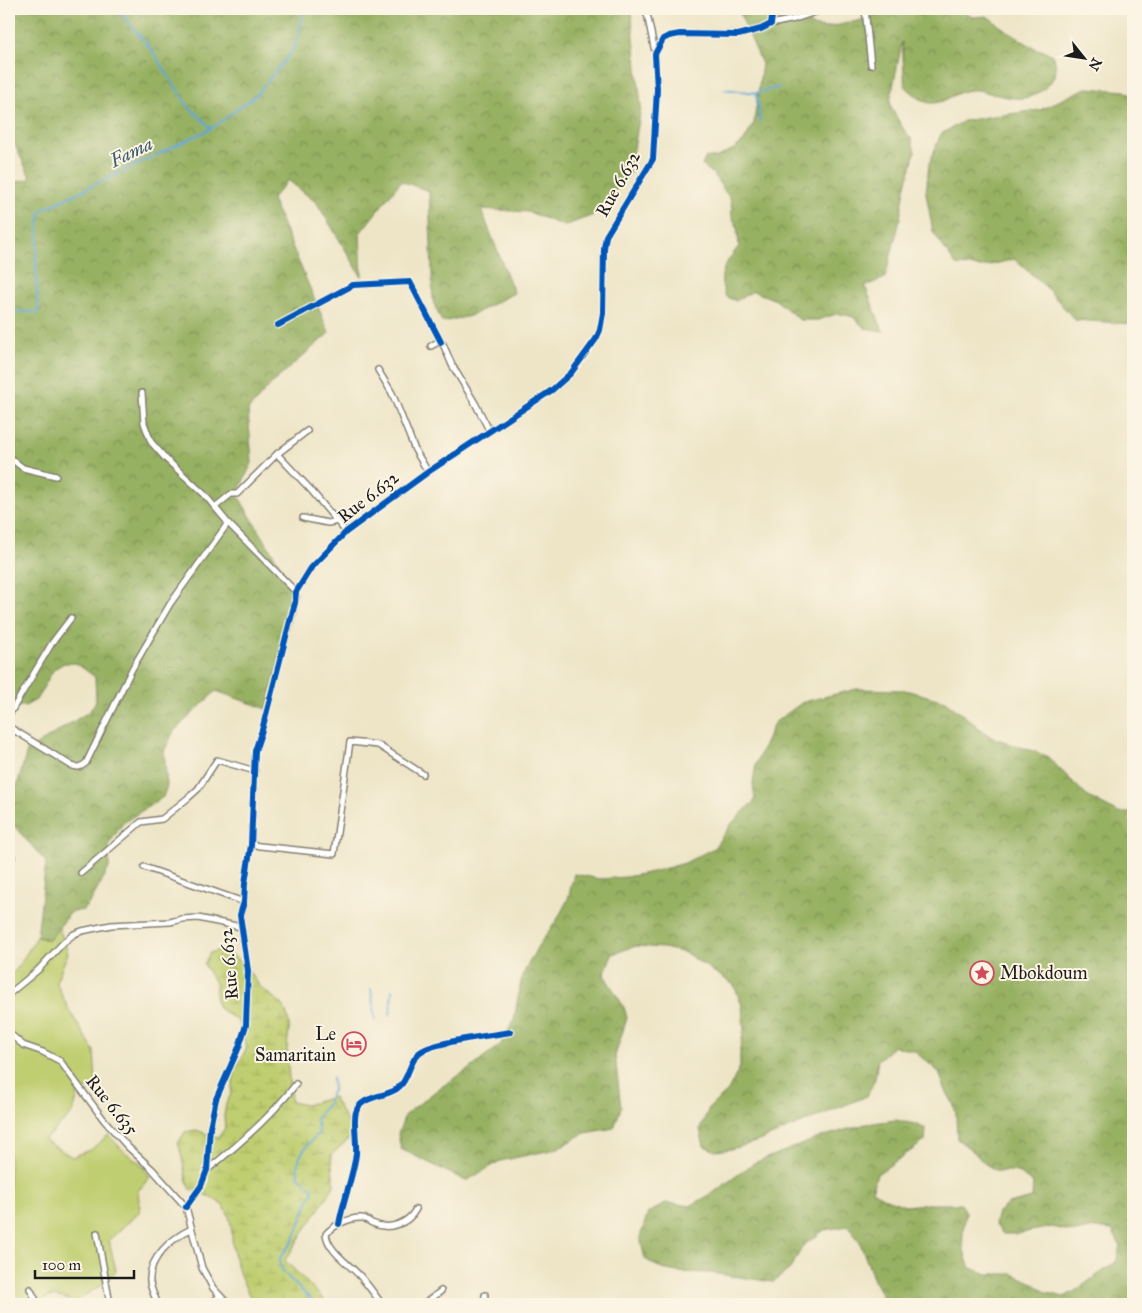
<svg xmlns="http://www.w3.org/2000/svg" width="1142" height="1313" font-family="'IM FELL Great Primer',serif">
	<defs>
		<pattern id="forest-crowns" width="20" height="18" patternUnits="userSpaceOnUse" patternTransform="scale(1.25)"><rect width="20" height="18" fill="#97b162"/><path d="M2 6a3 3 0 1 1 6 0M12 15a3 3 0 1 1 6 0" fill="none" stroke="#7a8f50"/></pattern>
		<pattern id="wetland-marsh" width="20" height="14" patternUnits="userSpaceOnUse" patternTransform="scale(1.25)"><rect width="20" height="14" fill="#bfce70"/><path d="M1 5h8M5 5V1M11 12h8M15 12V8" fill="none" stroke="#a4b060"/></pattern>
	</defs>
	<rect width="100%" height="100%" fill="#fcf5e5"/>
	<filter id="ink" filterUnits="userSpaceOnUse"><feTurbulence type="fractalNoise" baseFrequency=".02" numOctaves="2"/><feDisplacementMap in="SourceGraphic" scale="10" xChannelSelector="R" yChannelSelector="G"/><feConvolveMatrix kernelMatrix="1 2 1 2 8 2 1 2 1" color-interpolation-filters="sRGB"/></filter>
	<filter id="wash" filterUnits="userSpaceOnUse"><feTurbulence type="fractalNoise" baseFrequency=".0096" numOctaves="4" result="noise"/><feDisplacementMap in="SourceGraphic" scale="20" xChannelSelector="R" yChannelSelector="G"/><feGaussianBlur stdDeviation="1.12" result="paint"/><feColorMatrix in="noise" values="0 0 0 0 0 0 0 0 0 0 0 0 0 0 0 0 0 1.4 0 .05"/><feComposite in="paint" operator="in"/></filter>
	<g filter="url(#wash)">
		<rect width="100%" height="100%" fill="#eee5c7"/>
		<path fill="#bfce70" stroke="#6e7546" d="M59,928L68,953L56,982L69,1010L94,1051L96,1084L78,1094L73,1113L44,1140L72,1157L92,1149L108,1135L126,1153L140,1163L150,1177L138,1191L140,1211L109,1240L116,1271L103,1284L75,1302C61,1298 49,1291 39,1304H9V976L16,970L37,937L49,940Z"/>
		<g fill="url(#forest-crowns)" stroke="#5a663f">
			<polygon points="9,9 631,9 641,107 630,173 596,214 564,226 529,212 481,209 514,293 470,316 442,322 433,301 429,191 401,181 360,233 362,277 317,203 288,180 272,199 329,333 271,384 248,410 252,463 237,494 296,592 267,709 216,691 174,731 164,751 167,786 163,797 123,823 109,844 109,868 91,901 83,910 71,912 49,940 37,937 46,862 9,820 9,798 17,786 27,751 90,711 96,701 95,677 76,663 64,663 54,669 36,700 25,706 9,706 9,183 31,179 9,132"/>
			<path d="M738,9H786L812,26L825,28L867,19L883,9H964L972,17L987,16C1002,28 1018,39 1035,48C1042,51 1051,51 1054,59C1058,68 1055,77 1049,84C1029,104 1014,99 989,93C983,91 977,89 971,90C955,91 945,104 931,103C922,103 913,92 905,87L902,42L890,101L891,108L907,135L911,138L915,152L905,189L899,224L885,278L865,286L883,331L865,328L853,317L843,314H836L818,320H800L776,300L753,291L736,301L726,297C716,274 725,264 739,246L737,227L732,216L731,200L713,174L702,165L706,157L715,158L734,149L744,141L754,123L762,64Z"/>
			<polygon points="1086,88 1125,91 1133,96 1133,318 1131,324 1075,320 1045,286 1014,259 983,267 956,265 933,232 926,193 929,164 941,134 964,121 993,116 1040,110"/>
			<path d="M857,689L905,690L945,701L991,737L1047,756L1087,796L1118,813H1133V1304H887L875,1283L860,1243L848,1226L824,1230L803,1246L790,1269L773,1282L711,1273L677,1272L662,1269L645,1259L640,1237L648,1213L667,1203L690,1206L713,1193L754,1163L821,1137L866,1124L895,1120L915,1124L926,1129L925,1141L877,1174L872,1191L886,1199L905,1206L925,1204H961L966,1212C962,1238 960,1244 970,1268L988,1274H1013L1033,1283L1047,1293L1064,1297L1075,1291L1116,1262L1121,1247L1112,1230L1096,1228L1075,1232L1052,1227L1016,1234H1003L995,1224L998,1212L1008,1204L1032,1198L1033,1183L1015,1171H997L984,1163L973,1151L957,1139L956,1114L953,1103L945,1089L939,1072L914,1051L894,1046L878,1060L875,1079L867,1096L756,1142L731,1149L716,1151L704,1146L700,1129L709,1108L728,1091L740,1067V1048L744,1030L742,1006L734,985L686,953L664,948L636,946L612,954L604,975L624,1007L627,1018L615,1056L621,1108L614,1128L585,1133L556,1149L500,1161L466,1181L401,1149L398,1134L405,1115L437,1090L475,1065L501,1044L514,1020L522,976L538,946L557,920L568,899L574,874L600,879L626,877L652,872L685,863L714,848L731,824L755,800L753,783L756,764L774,723L803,702Z"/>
		</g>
		<path fill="url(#wetland-marsh)" stroke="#6e7546" d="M222,949C241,958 247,970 260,986C266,994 278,998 283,1007C293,1024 288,1030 287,1048C287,1065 290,1084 291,1102L306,1105L333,1097L354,1134L331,1155L334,1186L285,1260L328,1304H254C245,1288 237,1271 234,1253C230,1237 235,1219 222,1205C214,1197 200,1193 190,1189C183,1174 184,1159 178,1143L185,1132L196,1130L218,1138L225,1128L224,1116L226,1104L231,1094L235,1070L247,1048L243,1037V1032L238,1021L219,1008L215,997L216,985L204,964L210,953Z"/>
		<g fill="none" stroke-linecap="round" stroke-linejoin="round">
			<g stroke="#60a7d6" stroke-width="2">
				<polyline points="117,9 151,49 188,106 211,128"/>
				<polyline points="724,89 756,93 779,87"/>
				<polyline points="756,93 760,121"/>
				<polyline points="9,311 38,312 36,262 40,211 212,128 256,95 291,53 297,41 304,9"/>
				<polyline points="371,989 375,1019"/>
				<polyline points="390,1015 392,990"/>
				<path d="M316,1304C307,1294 285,1278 281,1267C276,1257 286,1251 291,1244C300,1228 304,1209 312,1193L313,1189L299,1177C293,1158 307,1145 319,1133L316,1119L324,1108L329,1103L330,1095L333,1091L332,1078"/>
			</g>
		</g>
	</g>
	<g filter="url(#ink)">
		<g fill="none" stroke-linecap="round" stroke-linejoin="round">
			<g stroke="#858072" stroke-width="8">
				<g id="street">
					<polyline points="646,9 655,52"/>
					<polyline points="865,9 871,65"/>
					<polyline points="771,24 795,19 824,9"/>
					<polyline points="278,325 353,285 410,282 441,342"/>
					<polyline points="431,346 438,342 443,344 452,365 475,403 489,430"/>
					<polyline points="378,370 392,393 415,450 428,472"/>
					<polyline points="142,393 144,423 151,442 166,459 204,494 228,523 296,592"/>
					<polyline points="277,454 310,489 346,532"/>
					<polyline points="9,457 23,468 56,476"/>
					<polyline points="215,507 231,494 237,494 277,454 307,431"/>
					<polyline points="303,518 328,523 338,521"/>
					<polyline points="9,715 52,643 71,618"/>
					<path d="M9,727L72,766C78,768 81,767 86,763L132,669L170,604L228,523"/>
					<polyline points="251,845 334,854 350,742 378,745 423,774"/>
					<polyline points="9,851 12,857 9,866"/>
					<polyline points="144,867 244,902"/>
					<polyline points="81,873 141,822 162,819 188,798 198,789 217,760 255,771"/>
					<polyline points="9,994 38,970 63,943 74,934 82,931 111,925 170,922 182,919 198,918 241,927"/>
					<polyline points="9,1033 23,1045 43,1052 60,1061 104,1120 128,1147 152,1169 186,1207"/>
					<path d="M207,1170C240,1144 271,1117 296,1084"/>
					<polyline points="186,1207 201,1186 207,1170 210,1127 216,1099 239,1047 246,1025 248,971 240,915 244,902 245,883 251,845 255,751 262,730 289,625 295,603 296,592 311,568 346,532 428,472 552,390 571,373 596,339 600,330 603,313 604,248 606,236 653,159 657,89 655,54 663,39 669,36 680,34 738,35 761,29 771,24 773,9"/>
					<polyline points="186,1207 202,1268 213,1288 228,1304"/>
					<path d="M339,1224C343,1201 353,1177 356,1154C357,1142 353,1120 356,1112C360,1097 383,1097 395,1090C409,1082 408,1063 419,1053C430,1042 493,1035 511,1032"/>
					<polyline points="97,1233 110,1304"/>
					<polyline points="30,1289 38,1304"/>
					<path d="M158,1304C155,1297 151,1290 150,1282C148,1258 172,1238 191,1229"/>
					<polyline points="210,1304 220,1296"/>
					<path d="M382,1304C375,1295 368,1285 360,1276C349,1264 328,1251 326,1234C334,1225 350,1217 362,1218C366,1218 368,1221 372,1223C389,1231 408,1224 416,1209"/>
					<polyline points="424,1304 441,1291"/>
					<polyline points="484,1304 485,1295"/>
				</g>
			</g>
			<use href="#street" stroke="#fff" stroke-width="5"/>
			<g stroke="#fcf5e5" stroke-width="9">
				<g id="cycleway">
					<polyline points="278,325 353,285 410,282 441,342"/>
					<polyline points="186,1207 201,1186 207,1170 210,1127 216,1099 239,1047 246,1025 248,971 240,915 244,902 245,883 251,845 255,751 262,730 289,625 295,603 296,592 311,568 346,532 428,472 552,390 571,373 596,339 600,330 603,313 604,248 606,236 653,159 657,89 655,54 663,39 669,36 680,34 738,35 761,29 771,24 773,9"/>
					<path d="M339,1224C343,1201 353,1177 356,1154C357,1142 353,1120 356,1112C360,1097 383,1097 395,1090C409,1082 408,1063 419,1053C430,1042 493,1035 511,1032"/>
				</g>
			</g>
			<use href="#cycleway" stroke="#0057b8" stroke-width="6"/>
		</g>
	</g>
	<defs>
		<g id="sight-ring" transform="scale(1.25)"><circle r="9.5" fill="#fcf5e5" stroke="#d1495b" stroke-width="1.5"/><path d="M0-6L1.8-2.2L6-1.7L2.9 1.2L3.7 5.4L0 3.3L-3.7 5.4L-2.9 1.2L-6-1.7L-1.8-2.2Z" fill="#d1495b"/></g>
		<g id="hotel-ring" transform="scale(1.25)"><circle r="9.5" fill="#fcf5e5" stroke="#d1495b" stroke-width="1.5"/><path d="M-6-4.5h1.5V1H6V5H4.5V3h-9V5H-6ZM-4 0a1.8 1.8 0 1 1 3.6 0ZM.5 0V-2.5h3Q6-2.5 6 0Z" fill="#d1495b"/></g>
	</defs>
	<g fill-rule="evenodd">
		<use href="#sight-ring" x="982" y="973"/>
		<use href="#hotel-ring" x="354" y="1044"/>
	</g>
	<g text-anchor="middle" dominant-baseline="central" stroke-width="4" stroke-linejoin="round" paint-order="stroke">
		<g font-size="18" fill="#1c1c1c" stroke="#fcf5e5">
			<text transform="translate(618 184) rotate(-61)">Rue 6.632</text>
			<text transform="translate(368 497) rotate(-38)">Rue 6.632</text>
			<text transform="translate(229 964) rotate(-95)">Rue 6.632</text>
			<text transform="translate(112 1105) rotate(51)">Rue 6.635</text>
		</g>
		<g font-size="18" fill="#1c1c1c" stroke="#fcf5e5" text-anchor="start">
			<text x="1000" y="973">Mbokdoum</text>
			<text x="336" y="1034" text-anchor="end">Le<tspan x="336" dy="21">Samaritain</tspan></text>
		</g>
		<g font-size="19" font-style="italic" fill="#3b5b70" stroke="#fcf5e5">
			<text transform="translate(131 152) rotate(-26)">Fama</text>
		</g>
	</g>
	<rect width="1142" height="1313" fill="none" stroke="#fcf5e5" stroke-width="30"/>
	<g transform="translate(1084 58) rotate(120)" stroke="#fcf5e5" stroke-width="4" paint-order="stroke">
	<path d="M0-4L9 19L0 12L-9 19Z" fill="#1c1c1c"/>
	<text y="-8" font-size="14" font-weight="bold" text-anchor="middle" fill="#1c1c1c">N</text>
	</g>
	<path d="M35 1270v8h99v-8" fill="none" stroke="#1c1c1c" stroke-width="2.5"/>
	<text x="42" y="1270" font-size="15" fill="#1c1c1c" stroke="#fcf5e5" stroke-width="4" paint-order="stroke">100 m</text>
</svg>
